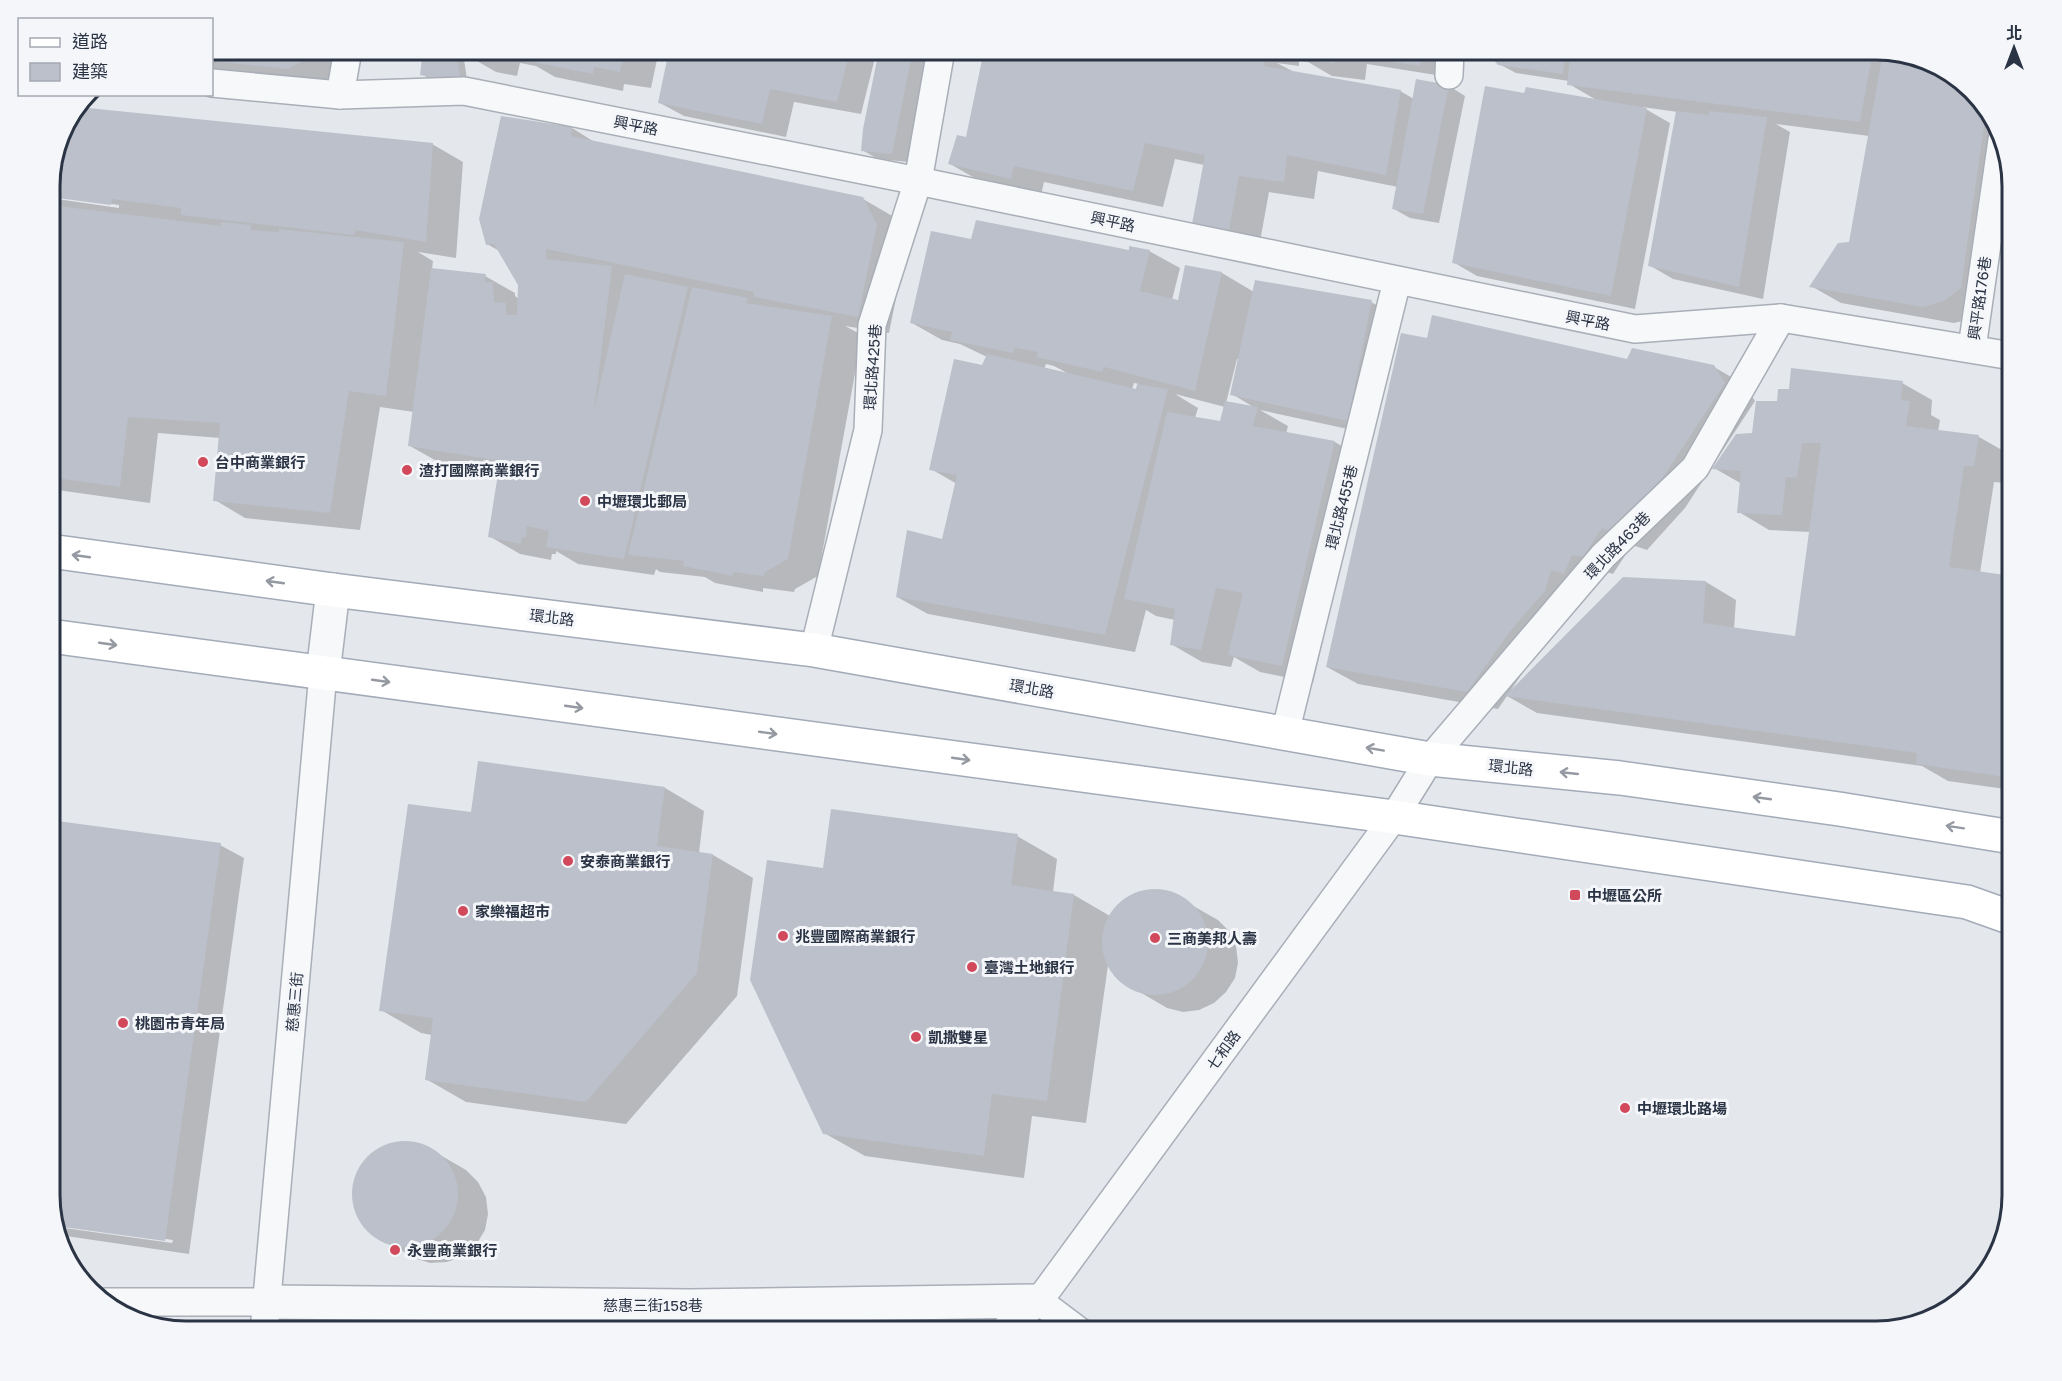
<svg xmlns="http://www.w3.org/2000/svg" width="2062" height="1381" font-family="'Golos Text','Noto Sans TC',sans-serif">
	<rect width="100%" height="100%" fill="#e4e7ec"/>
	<g fill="#0003" fill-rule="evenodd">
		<polygon points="212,50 356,50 352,68 319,85 212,75"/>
		<polygon points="424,50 462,50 464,51 464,50 659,50 651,88 624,84 623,91 555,77 536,66 520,63 517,76 496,72 463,53 468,86 430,79 422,74"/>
		<polygon points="671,50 877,50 861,114 794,102 786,137 684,116 660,103"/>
		<polygon points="889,50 931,50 908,162 878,159 862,150"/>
		<polygon points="985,50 1179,50 1190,56 1223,61 1224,54 1192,50 1441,50 1436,75 1367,64 1365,80 1332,76 1308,62 1299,61 1299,66 1277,63 1294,72 1400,91 1414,99 1449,86 1465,96 1439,223 1410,218 1394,209 1398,187 1318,171 1314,199 1269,192 1259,247 1224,241 1193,223 1204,165 1175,159 1163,207 1044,182 1041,195 980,181 950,164 967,139"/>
		<polygon points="1495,50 1876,50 1952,73 1998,125 2010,174 1975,318 1954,323 1841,303 1811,286 1850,243 1869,136 1776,124 1790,132 1763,299 1673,279 1649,265 1678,112 1642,107 1670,123 1635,309 1477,276 1453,262 1598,101 1569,84 1569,81 1516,73 1499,64 1493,57"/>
		<polygon points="77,109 432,144 463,162 456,258 418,252 433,261 432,270 485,276 515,293 515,296 519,299 519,285 501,252 487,244 572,128 596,143 863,199 894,217 907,244 889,333 845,326 862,335 818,576 795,589 794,592 763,588 763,592 715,583 705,577 660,572 656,569 654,575 578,564 556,551 556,554 552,554 551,560 520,554 489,536 499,472 440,463 410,446 414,412 380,407 360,530 245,518 215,500 220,438 158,433 150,503 50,489 50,198 119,208 119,205 50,196 50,178 60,134"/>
		<path d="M972,241L1130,252L1149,251L1180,268L1172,300L1180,302L1186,267L1222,273L1254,292L1371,302L1395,315L1371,434L1260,410L1288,426L1286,434L1335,442L1365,460L1313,683L1260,672L1234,657L1231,667L1202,662L1171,644L1175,620L1156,616L1146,610L1135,652L928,614L897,597L943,541L957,484L931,469L987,357L960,344L942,340L912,323ZM1237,359L1239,360L1232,394L1255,408L1226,403ZM1046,364L1054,366L1067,373L1044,369ZM1134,383L1139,384L1137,390L1132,389ZM1175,394L1225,407L1221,422L1195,418L1198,408Z"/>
		<polygon points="1428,340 1627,361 1714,367 1745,385 1755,401 1685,508 1647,550 1632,545 1613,574 1603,571 1594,590 1582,586 1511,690 1512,691 1706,582 1736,600 1734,629 1796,638 1811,532 1769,530 1739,512 1742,484 1714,468 1754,434 1779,403 1902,383 1932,400 1931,415 1940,420 1938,432 1979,437 2009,454 2005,483 1994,482 1980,573 2012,578 2012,790 1948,781 1922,766 1537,713 1507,696 1498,709 1358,684 1327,667"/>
		<polygon points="665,788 704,811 699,853 713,855 753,878 737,996 626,1124 466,1102 426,1079 432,1035 421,1033 381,1010 472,814"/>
		<polygon points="50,821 220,845 244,858 189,1254 59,1235 57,1227 172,1243 173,1240 56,1224 50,1203"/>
		<polygon points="1017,836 1057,859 1053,892 1074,895 1110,916 1121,902 1137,894 1155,891 1172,894 1218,920 1229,931 1236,946 1238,963 1235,978 1226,992 1214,1003 1199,1010 1183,1012 1167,1008 1121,981 1108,965 1086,1123 1032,1116 1024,1178 865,1156 824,1133 825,870"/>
		<polygon points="402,1143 419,1144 435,1152 466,1170 478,1182 486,1197 488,1214 485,1230 476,1245 464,1256 447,1262 430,1263 414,1258 369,1231 358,1217 354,1200 354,1183 360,1168 371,1155 386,1146"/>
	</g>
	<g fill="#bbc0ca">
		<polygon points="212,50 323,50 288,69 212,61"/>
		<polygon points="423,50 456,50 461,83 420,75"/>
		<polygon points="463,50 489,50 487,59 464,55"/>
		<polygon points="513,50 625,50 620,72 594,67 593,74 523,60 524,53"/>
		<polygon points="669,50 850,50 837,102 770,89 762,124 658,103"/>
		<polygon points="887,50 913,50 892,154 861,151 863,129 878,55 885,57"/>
		<polygon points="984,50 1162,50 1222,59 1223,50 1237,50 1266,54 1264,66 1401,90 1386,175 1287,155 1284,182 1239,176 1229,230 1192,224 1205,155 1145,143 1133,191 1014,166 1011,179 948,164 957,135 966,137"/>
		<polygon points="1301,50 1336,50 1334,63 1300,59"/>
		<polygon points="1342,50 1423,50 1420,66 1341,54"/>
		<polygon points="1493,50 1566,50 1563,74 1498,65 1492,58"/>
		<polygon points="1571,50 1873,50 1860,122 1567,85"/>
		<polygon points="1883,52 1952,73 1986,112 1961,288 1944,301 1923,307 1809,287 1838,243 1849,242"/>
		<polygon points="1416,79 1449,85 1423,214 1392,209"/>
		<polygon points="1485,86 1524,93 1526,87 1647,108 1611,296 1452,263"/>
		<polygon points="78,107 433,143 426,242 356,230 354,235 181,215 181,208 112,199 111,205 50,197 50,178 60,134"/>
		<polygon points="1676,111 1709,115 1709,111 1767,117 1739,287 1648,266"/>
		<polygon points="501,116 572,127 571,136 863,197 877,225 858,317 754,297 754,292 546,249 546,259 612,266 594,411 625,274 688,287 624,559 546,547 549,531 527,526 526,537 522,537 521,544 488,537 500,461 408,446 431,268 486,274 485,282 493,282 494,302 506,303 506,315 517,315 518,285 494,244 486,245 479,219"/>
		<polygon points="50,205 221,226 221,222 251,225 251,230 279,232 279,229 404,242 386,396 349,391 330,513 213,501 220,423 128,417 120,487 50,477"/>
		<polygon points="976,220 1129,250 1129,246 1150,250 1140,291 1178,300 1185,265 1222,272 1195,391 1104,367 1102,372 1036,357 1038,352 1015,348 1013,353 950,340 952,332 910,323 931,231 971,239"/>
		<polygon points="1255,280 1372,300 1348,421 1230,395"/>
		<polygon points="692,287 748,298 746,303 832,316 788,559 765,572 764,576 733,572 733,576 683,566 684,561 628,555"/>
		<polygon points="1432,315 1627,359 1632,348 1714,365 1725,383 1654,491 1616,533 1602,528 1583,557 1572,555 1564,574 1551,570 1545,591 1511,630 1467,692 1326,667 1401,333 1427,338"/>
		<polygon points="987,354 1136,389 1137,384 1168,389 1105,635 896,597 907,530 942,539 957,475 929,470 954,359 982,365"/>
		<polygon points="1791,368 1903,381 1901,400 1910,401 1906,426 1979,435 1974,466 1964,466 1949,567 2012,576 2012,778 1916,764 1917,753 1505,696 1623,577 1706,581 1703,623 1795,636 1821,443 1802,443 1797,478 1786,477 1782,515 1737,513 1741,471 1712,469 1736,434 1752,433 1756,401 1777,401 1778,389 1789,389"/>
		<polygon points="1225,401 1258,407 1253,426 1335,441 1282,666 1228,655 1243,593 1216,588 1201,650 1170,645 1175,609 1124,599 1167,412 1220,421"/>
		<polygon points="478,761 665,787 657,846 713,854 697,973 586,1102 425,1080 433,1018 379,1011 408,804 471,812"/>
		<polygon points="831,809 1018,834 1011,885 1074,894 1047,1101 992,1094 984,1156 823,1134 750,980 767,860 823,868"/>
		<polygon points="50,820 221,843 165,1241 56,1226 50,1203"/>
		<circle cx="1155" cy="942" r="53"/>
		<circle cx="405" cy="1194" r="53"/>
	</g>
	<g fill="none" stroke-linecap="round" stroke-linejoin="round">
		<g stroke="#a9aeb7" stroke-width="30">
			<g id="lane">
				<polyline points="1449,75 1450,50"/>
				<polyline points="212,83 340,95 464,91 918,181 1635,329 1781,318 2012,356"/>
				<polyline points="340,95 348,50"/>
				<polyline points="1972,348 2002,140"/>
				<polyline points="814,650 868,430 872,325 918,181 941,50"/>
				<polyline points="1285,733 1397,281"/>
				<polyline points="1039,1301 1079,1331"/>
				<polyline points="105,1302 267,1302"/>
				<polyline points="264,1331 323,673"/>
				<polyline points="1003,1331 1039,1301 1394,817 1430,759 1603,556 1695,468 1781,318"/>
			</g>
		</g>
		<g stroke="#a9aeb7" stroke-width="36">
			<g id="street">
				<polyline points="323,673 333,590"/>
				<polyline points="267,1302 690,1306 1039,1301"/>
			</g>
		</g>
		<g stroke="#a3abb8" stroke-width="36">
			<g id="primary">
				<polyline points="50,551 333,590 814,650 1430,759 1620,778 1839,809 2012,837"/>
				<polyline points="50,636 1394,817 1967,902 2012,918"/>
			</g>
		</g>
		<use href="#lane" stroke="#f7f8fa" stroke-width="27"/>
		<use href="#street" stroke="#f7f8fa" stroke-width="33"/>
		<use href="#primary" stroke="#fff" stroke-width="33"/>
	</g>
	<defs><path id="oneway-shaft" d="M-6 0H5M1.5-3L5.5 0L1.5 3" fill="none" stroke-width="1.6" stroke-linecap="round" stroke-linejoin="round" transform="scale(1.5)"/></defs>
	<g stroke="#959aa2">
		<use href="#oneway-shaft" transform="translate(81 556) rotate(-172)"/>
		<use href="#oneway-shaft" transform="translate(275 582) rotate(-172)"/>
		<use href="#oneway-shaft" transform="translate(108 644) rotate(8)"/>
		<use href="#oneway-shaft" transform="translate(381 681) rotate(8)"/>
		<use href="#oneway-shaft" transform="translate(574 707) rotate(8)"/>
		<use href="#oneway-shaft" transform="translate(768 733) rotate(8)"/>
		<use href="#oneway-shaft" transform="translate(1375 749) rotate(-170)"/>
		<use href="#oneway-shaft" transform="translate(961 759) rotate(8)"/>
		<use href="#oneway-shaft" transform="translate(1569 773) rotate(-174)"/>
		<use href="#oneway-shaft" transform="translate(1762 798) rotate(-172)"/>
		<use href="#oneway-shaft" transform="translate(1955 827) rotate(-171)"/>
	</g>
	<g fill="#d1495b" stroke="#f4f6f9" stroke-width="2">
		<circle cx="203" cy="462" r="6"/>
		<circle cx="407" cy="470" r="6"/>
		<circle cx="585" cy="501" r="6"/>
		<circle cx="568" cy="861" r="6"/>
		<rect x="1569" y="889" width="12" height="12" rx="3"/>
		<circle cx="463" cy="911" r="6"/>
		<circle cx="783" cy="936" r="6"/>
		<circle cx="1155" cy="938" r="6"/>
		<circle cx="972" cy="967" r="6"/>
		<circle cx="123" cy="1023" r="6"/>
		<circle cx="916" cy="1037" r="6"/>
		<circle cx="1625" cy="1108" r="6"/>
		<circle cx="395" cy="1250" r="6"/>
	</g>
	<g text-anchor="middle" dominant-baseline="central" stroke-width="6" stroke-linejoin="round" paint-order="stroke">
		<g font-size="15" fill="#2b3445" stroke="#f4f6f9">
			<text transform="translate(636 125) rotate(11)">興平路</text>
			<text transform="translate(1113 221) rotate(12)">興平路</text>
			<text transform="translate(1979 298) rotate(-82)">興平路176巷</text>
			<text transform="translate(1588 320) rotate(11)">興平路</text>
			<text transform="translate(872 367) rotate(-86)">環北路425巷</text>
			<text transform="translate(1341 507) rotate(-76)">環北路455巷</text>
			<text transform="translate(1617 545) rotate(-46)">環北路463巷</text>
			<text transform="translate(552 617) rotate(7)">環北路</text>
			<text transform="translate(1032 688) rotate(10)">環北路</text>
			<text transform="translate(1511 767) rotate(6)">環北路</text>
			<text transform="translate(294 1002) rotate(-85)">慈惠三街</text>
			<text transform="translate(1223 1050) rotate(-54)">七和路</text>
			<text x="653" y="1305">慈惠三街158巷</text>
		</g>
		<g font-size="15" font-weight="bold" fill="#2b3445" stroke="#f4f6f9" text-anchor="start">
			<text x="215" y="462">台中商業銀行</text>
			<text x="419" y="470">渣打國際商業銀行</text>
			<text x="597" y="501">中壢環北郵局</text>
			<text x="580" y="861">安泰商業銀行</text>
			<text x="1587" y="895">中壢區公所</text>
			<text x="475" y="911">家樂福超市</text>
			<text x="795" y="936">兆豐國際商業銀行</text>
			<text x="1167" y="938">三商美邦人壽</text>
			<text x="984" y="967">臺灣土地銀行</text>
			<text x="135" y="1023">桃園市青年局</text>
			<text x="928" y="1037">凱撒雙星</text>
			<text x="1637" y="1108">中壢環北路場</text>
			<text x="407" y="1250">永豐商業銀行</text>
		</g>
	</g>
	<path d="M0 0H2062V1381H0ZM186 60H1876A126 126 0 0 1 2002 186V1195A126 126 0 0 1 1876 1321H186A126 126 0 0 1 60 1195V186A126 126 0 0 1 186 60Z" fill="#f4f6f9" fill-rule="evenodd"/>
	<path fill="none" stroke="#2b3445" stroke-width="3" d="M186 60H1876A126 126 0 0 1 2002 186V1195A126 126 0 0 1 1876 1321H186A126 126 0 0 1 60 1195V186A126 126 0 0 1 186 60Z"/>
	<rect x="18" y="18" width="195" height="78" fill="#f4f6f9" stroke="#a4a8b1" stroke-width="1.5"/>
	<rect x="30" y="38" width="30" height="9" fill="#ffffff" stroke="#a4a8b1" stroke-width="1.5"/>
	<text x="72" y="48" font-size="18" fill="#2b3445">道路</text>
	<rect x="30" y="63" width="30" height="18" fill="#bbc0ca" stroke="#a4a8b1" stroke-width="1.5"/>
	<text x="72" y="78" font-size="18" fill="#2b3445">建築</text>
	<g transform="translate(2014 48)" stroke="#f4f6f9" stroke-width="4.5" paint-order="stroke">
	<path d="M0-4.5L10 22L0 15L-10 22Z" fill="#2b3445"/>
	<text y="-9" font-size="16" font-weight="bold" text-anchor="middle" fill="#2b3445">北</text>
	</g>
</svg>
